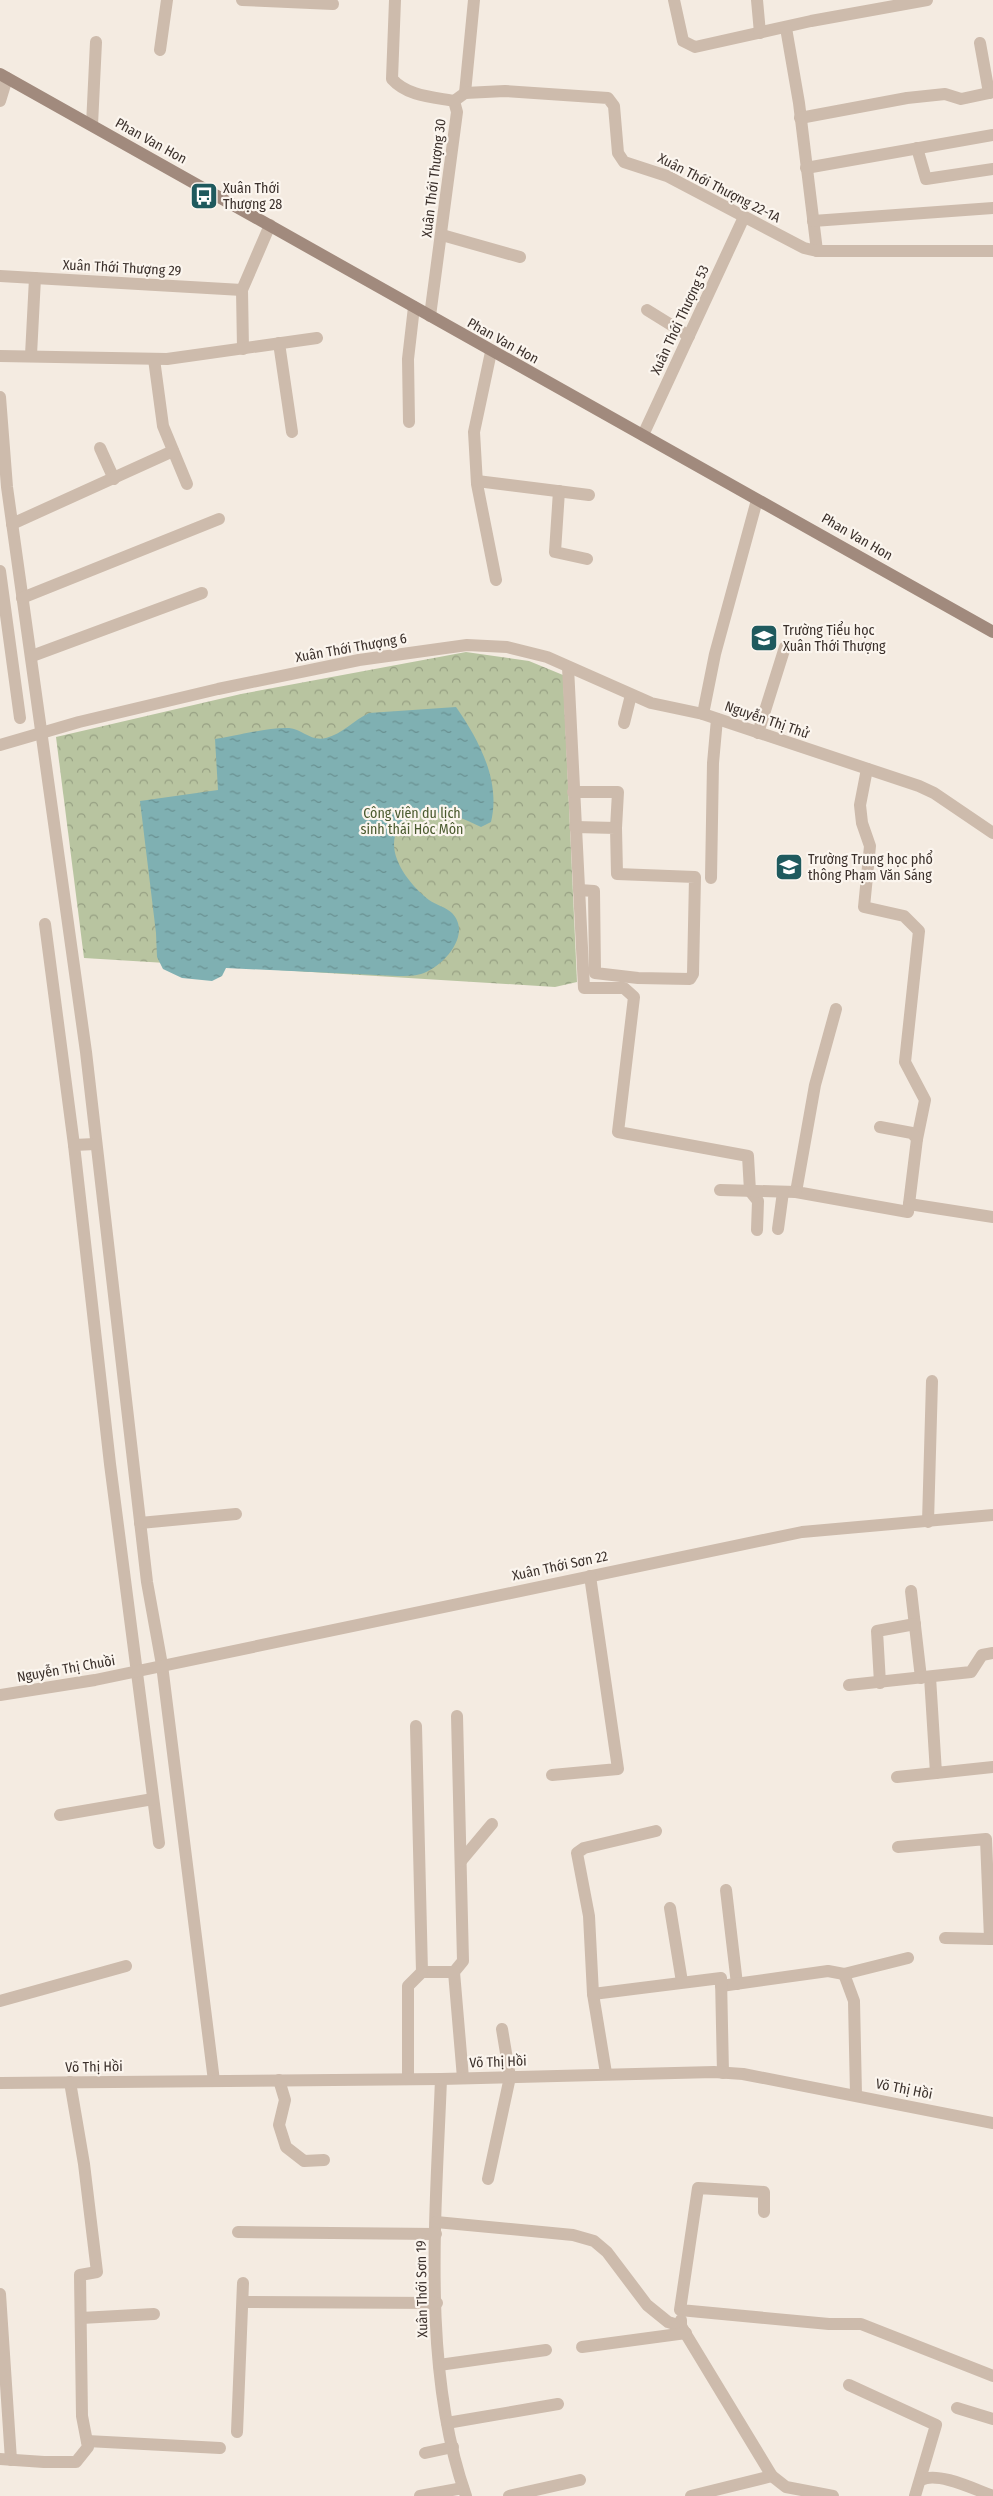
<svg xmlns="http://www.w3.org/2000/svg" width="993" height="2496" font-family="'Fira Sans Condensed',sans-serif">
	<defs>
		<pattern id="park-crowns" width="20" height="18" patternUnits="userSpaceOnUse" patternTransform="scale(1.25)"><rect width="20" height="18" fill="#b8c4a0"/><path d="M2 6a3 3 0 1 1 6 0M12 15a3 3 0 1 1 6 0" fill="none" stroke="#97a083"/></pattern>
		<pattern id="water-ripples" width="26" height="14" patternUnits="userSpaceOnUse" patternTransform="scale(1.25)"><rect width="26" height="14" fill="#7fb0b2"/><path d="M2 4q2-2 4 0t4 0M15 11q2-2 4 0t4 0" fill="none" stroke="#699091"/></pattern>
	</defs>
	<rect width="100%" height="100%" fill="#f4ebe1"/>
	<polygon fill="url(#park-crowns)" points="466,652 529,661 563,675 577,982 555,987 84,958 56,737 241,694"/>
	<path fill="url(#water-ripples)" d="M456,707C479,740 501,781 491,822L481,827C460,817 440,808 416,815C406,818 398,826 395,836C389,859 411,886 429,900C436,905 446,907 452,913C473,935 442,968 421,974C414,976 405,976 398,976L226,968L222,976L212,981L182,978L163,969L157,957L156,933L140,801L218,790L215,739C236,736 269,727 289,728C302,729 311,742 326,738C342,734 354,720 369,713Z"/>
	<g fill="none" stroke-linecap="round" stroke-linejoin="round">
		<g stroke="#cdbbac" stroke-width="12">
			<polyline points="242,0 333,4"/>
			<path d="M395,0L392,79C407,96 432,97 454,101L457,112L430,316"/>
			<polyline points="674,0 683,41 695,47 811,21 927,0"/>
			<polyline points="757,0 760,33"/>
			<polyline points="786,28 799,103 817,251"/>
			<polyline points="980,43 989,93"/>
			<polyline points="160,50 167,0"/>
			<polyline points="465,93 474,0"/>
			<polyline points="0,101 7,78"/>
			<polyline points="454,101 465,93 505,91 608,98 614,106 618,153 624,162 667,176 804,248 817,251 993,251"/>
			<polyline points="800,118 907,98 945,94 961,99 993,92"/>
			<polyline points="92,125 96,42"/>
			<polyline points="917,148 926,179 993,169"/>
			<polyline points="806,168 993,135"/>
			<polyline points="813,221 993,208"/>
			<polyline points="442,235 520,257"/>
			<polyline points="0,276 242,290"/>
			<polyline points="647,310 689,336"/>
			<polyline points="279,343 292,432"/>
			<polyline points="243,349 242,290 270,225"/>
			<polyline points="491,352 474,432 477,484 496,580"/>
			<polyline points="31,355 35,278"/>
			<polyline points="0,356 167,359 317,338"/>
			<polyline points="154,359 163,426 187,484"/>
			<polyline points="0,397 7,487 86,1052 147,1582 162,1665 214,2081"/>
			<polyline points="409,422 408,359 414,307"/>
			<polyline points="643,435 744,217"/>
			<polyline points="100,448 114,479"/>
			<polyline points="477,481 589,495"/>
			<polyline points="559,491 555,552 587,559"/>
			<polyline points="12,524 173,451"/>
			<polyline points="0,571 20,718"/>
			<polyline points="22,598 219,519"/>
			<polyline points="32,656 202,593"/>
			<polyline points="568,667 584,988 624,988 634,997 618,1132 748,1156 750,1191 758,1201 757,1230"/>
			<polyline points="624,723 631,695"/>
			<polyline points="758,733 785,647"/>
			<polyline points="0,745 79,722 218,689 359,660 467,645 507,647 547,657 651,703 703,714"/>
			<polyline points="867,769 860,805 862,823 870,846 864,907 904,916 919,931 905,1062 925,1100 917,1139"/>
			<polyline points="573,792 618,792 616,828"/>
			<polyline points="575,827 616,828 617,874 695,877 693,974 690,979 638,978 595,973 594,891 579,890"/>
			<polyline points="711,878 713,763 717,719"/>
			<polyline points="45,924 74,1145"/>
			<polyline points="836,1009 815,1085 796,1192 908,1212 917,1139 912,1133 880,1127"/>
			<polyline points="95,1144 74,1145 110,1464 159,1843"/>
			<polyline points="720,1190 796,1192"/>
			<polyline points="909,1204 993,1217"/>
			<polyline points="778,1229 783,1192"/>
			<polyline points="928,1522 932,1381"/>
			<polyline points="140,1523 236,1514"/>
			<polyline points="911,1591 921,1678"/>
			<polyline points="930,1677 936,1773 993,1767"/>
			<polyline points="880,1683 877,1631 915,1624"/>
			<polyline points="849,1685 971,1672 982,1655 993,1653"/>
			<polyline points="0,1695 95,1680 802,1532 993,1515"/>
			<polyline points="457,1716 463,1961 454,1972 463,2078"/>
			<polyline points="416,1726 422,1972 454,1972"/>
			<polyline points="552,1775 618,1769 590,1576"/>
			<polyline points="897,1777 936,1773"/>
			<polyline points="60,1815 153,1799"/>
			<polyline points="898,1847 986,1839 990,1939 993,1939"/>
			<polyline points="461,1861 492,1824"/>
			<polyline points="726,1890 737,1984"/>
			<polyline points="670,1908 682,1982"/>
			<polyline points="945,1938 990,1939"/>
			<polyline points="721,1986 828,1971 844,1974"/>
			<polyline points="593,1994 721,1978 723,2073"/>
			<polyline points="0,2001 126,1966"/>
			<polyline points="606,2073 593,1994 589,1916 577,1853 584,1848 656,1831"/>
			<polyline points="408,2078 408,1986 422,1972"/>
			<path d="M441,2079C436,2212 421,2369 466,2496"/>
			<polyline points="279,2080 285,2100 279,2125 286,2147 304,2161 324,2160"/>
			<polyline points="856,2095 854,2001 844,1974 908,1958"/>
			<polyline points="488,2179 510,2077 502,2029"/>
			<polyline points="764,2212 764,2192 698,2188 680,2310 829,2324 861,2324 993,2376"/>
			<polyline points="436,2222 573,2235 594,2241 607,2252 647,2305 668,2322 681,2326"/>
			<polyline points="238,2232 436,2234"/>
			<polyline points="0,2294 11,2460"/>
			<polyline points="243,2302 437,2303"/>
			<polyline points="81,2318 154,2314"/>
			<polyline points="681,2320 681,2326 772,2476 786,2487 833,2496"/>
			<polyline points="582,2347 686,2333"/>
			<polyline points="439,2365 546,2350"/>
			<polyline points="849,2385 936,2425 915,2496"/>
			<polyline points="957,2408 993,2419"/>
			<polyline points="447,2423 558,2404"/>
			<polyline points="237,2432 243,2283"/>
			<polyline points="87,2441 220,2448"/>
			<polyline points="425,2453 453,2447"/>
			<polyline points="0,2459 44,2462 76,2462 88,2447 82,2416 80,2275 97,2272 84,2164 70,2082"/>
			<path d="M921,2480C938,2471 976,2490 993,2496"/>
			<polyline points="420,2496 463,2488"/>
			<polyline points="509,2496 580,2480"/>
			<polyline points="691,2496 772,2476"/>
		</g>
		<g stroke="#cdbbac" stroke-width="12">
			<polyline points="757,500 715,654 703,714 919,786 934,793 993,833"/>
			<polyline points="0,2083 441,2079 714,2072 743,2074 993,2123"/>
		</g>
		<polyline stroke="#a18a7d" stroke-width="12" points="0,74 993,632"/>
	</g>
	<defs>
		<g id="bus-square" transform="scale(1.4375)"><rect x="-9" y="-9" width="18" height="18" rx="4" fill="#1f5a5e" stroke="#fbf5ee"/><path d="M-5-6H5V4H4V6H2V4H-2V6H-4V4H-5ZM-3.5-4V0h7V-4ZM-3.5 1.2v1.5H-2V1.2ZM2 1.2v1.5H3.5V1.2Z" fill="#fff"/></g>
		<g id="school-square" transform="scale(1.4375)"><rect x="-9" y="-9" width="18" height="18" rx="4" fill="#1f5a5e" stroke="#fbf5ee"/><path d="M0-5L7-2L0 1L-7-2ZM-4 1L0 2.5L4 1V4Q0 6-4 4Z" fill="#fff"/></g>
	</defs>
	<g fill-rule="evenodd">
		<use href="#bus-square" x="204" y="196"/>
		<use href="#school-square" x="764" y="638"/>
		<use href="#school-square" x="789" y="867"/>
	</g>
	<g text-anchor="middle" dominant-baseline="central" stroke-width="4.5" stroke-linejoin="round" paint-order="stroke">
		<g font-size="14" fill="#3b302b" stroke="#fbf5ee">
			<text transform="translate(151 141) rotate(29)">Phan Van Hon</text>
			<text transform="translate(434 178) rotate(-83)">Xuân Thới Thượng 30</text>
			<text transform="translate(719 188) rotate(27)">Xuân Thới Thượng 22-1A</text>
			<text transform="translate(122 268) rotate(3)">Xuân Thới Thượng 29</text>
			<text transform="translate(680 320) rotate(-65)">Xuân Thới Thượng 53</text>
			<text transform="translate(503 341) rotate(29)">Phan Van Hon</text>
			<text transform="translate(857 537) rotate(30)">Phan Van Hon</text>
			<text transform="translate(351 648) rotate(-10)">Xuân Thới Thượng 6</text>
			<text transform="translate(767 720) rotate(19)">Nguyễn Thị Thử</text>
			<text transform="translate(560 1566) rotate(-12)">Xuân Thới Sơn 22</text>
			<text transform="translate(66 1669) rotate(-10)">Nguyễn Thị Chuồi</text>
			<text transform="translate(498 2062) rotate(-2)">Võ Thị Hồi</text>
			<text transform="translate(94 2067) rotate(-1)">Võ Thị Hồi</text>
			<text transform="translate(904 2089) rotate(11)">Võ Thị Hồi</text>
			<text transform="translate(422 2289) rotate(-91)">Xuân Thới Sơn 19</text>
		</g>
		<g font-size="14" fill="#3b302b" stroke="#fbf5ee" text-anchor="start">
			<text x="223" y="188">Xuân Thới<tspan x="223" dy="16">Thượng 28</tspan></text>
			<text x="783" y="630">Trường Tiểu học<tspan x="783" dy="16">Xuân Thới Thượng</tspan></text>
			<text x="808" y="859">Trường Trung học phổ<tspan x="808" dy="16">thông Phạm Văn Sáng</tspan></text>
		</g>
		<g font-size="14" fill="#4a5a2e" stroke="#fbf5ee">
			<text x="412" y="813">Công viên du lịch<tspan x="412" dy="16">sinh thái Hóc Môn</tspan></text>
		</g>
	</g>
</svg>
